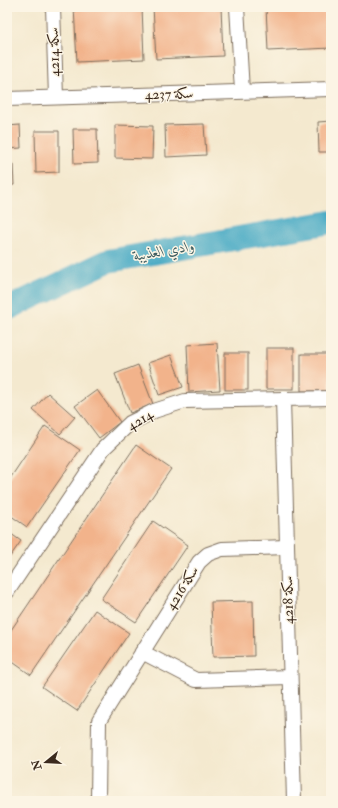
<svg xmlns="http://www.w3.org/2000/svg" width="338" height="808" font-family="'IM FELL Double Pica',Amiri,serif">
	<rect width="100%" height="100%" fill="#fcf5e5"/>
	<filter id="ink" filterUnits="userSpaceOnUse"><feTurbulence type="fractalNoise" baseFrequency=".025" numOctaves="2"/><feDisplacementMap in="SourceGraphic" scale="8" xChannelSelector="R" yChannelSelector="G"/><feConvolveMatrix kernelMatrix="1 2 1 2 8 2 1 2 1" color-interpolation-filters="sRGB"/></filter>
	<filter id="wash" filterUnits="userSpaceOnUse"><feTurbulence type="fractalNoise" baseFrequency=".012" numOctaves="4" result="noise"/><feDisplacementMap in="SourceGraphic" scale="16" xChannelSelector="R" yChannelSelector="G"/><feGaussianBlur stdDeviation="0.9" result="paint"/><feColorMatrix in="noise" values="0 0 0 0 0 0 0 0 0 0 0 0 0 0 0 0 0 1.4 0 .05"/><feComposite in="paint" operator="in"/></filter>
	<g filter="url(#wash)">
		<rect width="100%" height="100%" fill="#f4e9cf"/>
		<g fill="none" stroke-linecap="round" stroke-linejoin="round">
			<polyline stroke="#44a9c4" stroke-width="24" points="7,309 108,261 331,222"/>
		</g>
		<g id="blocks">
			<g fill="#f2b38b">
				<polygon points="74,7 142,7 144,59 77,62"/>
				<polygon points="153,7 221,7 223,56 156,59"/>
				<polygon points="266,7 331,7 331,48 268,51"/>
				<polygon points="331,121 331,152 319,152 318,122"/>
				<polygon points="204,124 206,155 166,157 165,125"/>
				<polygon points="20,125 21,148 7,149 7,126"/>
				<polygon points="115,125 153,126 152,159 115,158"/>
				<polygon points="73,129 97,129 98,163 74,164"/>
				<polygon points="35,131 59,131 59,172 36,173"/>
				<polygon points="7,164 13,164 14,185 7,186"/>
				<polygon points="217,343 220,390 189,392 187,345"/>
				<rect x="266" y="348" width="28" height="41"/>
				<rect x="225" y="353" width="23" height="37"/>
				<rect x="301" y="354" width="29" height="37"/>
				<polygon points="171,355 183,387 159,395 148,363"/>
				<polygon points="138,365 153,404 130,413 115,374"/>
				<polygon points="97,390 120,422 99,438 75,406"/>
				<polygon points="48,393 75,417 60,434 33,410"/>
				<polygon points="45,426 80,450 27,527 7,513 7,483"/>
				<polygon points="136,445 171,469 31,675 7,658 7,636"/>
				<polygon points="153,521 188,545 136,622 101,599"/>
				<polygon points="7,531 21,541 7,561"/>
				<polygon points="253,601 254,656 213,657 211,602"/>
				<polygon points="95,610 129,633 77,711 42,687"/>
			</g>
		</g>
	</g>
	<g filter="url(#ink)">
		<use href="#blocks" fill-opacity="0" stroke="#7c6d5c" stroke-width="1"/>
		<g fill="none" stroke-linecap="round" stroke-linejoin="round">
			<g stroke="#7c6d5c" stroke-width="16">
				<g id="minor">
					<polyline points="53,7 56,97"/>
					<polyline points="237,7 242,91"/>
					<polyline points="7,99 331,89"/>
					<polyline points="283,399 294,801"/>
					<polyline points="7,592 103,449 130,423 154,411 185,401 331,398"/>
					<polyline points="142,652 196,680 290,677"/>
					<polyline points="98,801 99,721 199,562 208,554 222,549 287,547"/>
				</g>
			</g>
			<use href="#minor" stroke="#fff" stroke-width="14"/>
		</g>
	</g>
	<g text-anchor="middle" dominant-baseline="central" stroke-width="3" stroke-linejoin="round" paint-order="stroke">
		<g font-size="14" fill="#3b2a1e" stroke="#fcf5e5">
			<text transform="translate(54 52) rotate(-92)">سكة 4214</text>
			<text transform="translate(169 94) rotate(-2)">سكة 4237</text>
			<text transform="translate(140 420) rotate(-31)">4214</text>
			<text transform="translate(182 588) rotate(-58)">سكة 4216</text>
			<text transform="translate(288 600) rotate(-91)">سكة 4218</text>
		</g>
		<g font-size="15" font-style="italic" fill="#3f5d60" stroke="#fcf5e5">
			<text transform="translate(164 251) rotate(-10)">وادي العذيبة</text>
		</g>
	</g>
	<rect width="338" height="808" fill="none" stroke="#fcf5e5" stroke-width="24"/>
	<g transform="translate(46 762) rotate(252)" stroke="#fcf5e5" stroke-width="3" paint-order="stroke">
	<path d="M0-3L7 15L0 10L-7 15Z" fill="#3b2a1e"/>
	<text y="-6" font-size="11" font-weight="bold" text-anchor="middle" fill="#3b2a1e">N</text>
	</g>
</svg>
